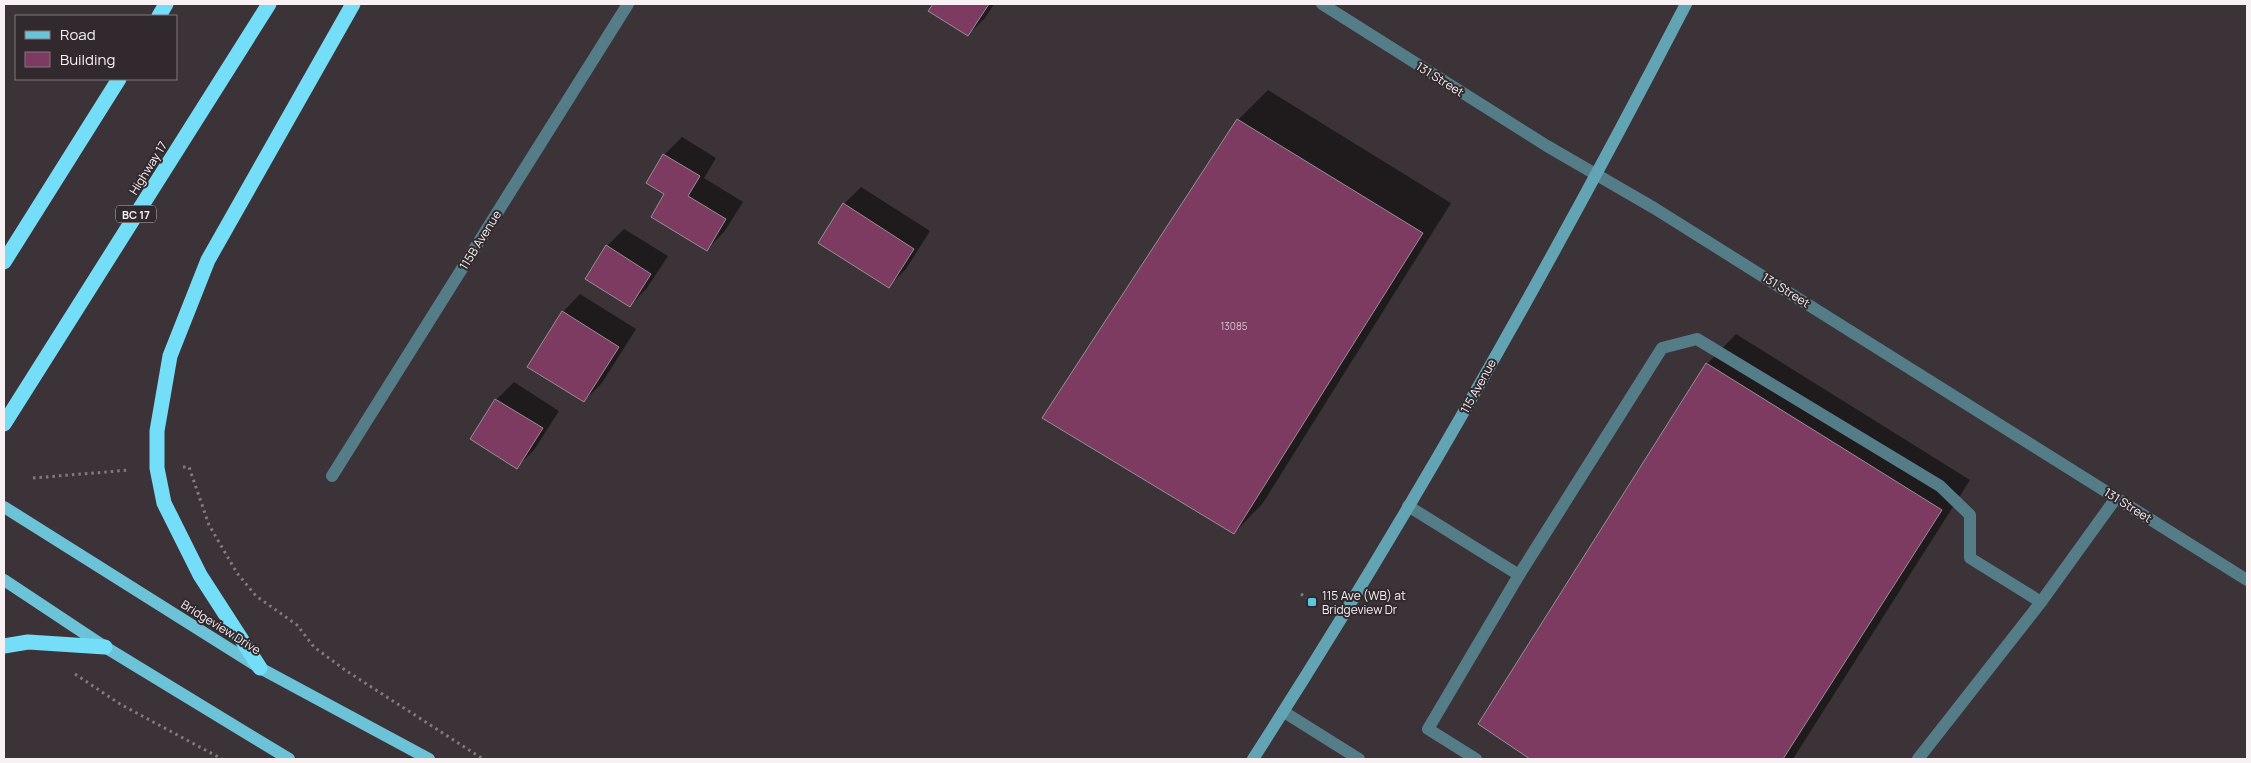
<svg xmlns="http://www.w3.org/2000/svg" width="2251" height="763" font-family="Manrope,sans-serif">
	<rect width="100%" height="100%" fill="#3b3337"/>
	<g fill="#0007">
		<polygon points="934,4 994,4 985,18 968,35 930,11"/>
		<polygon points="1268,90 1451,203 1263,503 1234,533 1044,418 1238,120"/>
		<polygon points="682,137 716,158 704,178 743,202 724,232 707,249 666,194 647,183 664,155"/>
		<polygon points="861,187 930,231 906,269 889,286 844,204"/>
		<polygon points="624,229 668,256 647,288 630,306 607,246"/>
		<polygon points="580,294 636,329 602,383 584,401 529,366 563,312"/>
		<polygon points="1736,334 1970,480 1793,759 1532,759 1479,724 1707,364"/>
		<polygon points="514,382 559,411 534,450 517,467 472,439 496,400"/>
	</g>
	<g fill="#7d3b62" stroke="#988e93">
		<polygon points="933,4 989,4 968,36 928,11"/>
		<polygon points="1237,119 1423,233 1234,534 1042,418"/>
		<polygon points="663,154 700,176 688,196 726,219 707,251 651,217 664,194 646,183"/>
		<polygon points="843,203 914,249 889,288 818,243"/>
		<polygon points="606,245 651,274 630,307 585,279"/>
		<polygon points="562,311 619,347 584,402 527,367"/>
		<polygon points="1706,363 1942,510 1783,759 1530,759 1478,724"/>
		<polygon points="495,399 543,428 517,469 470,439"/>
	</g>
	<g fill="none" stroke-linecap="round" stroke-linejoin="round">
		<g stroke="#817a7e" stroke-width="3" stroke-dasharray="2.5 4" stroke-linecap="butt">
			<polyline points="183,467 189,467 209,525 237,573 256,596 297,625 314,647 345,670 483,759"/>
			<polyline points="33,478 130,470"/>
			<polyline points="1301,594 1312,602"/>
			<polyline points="75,674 120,704 222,759"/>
		</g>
		<g stroke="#557d87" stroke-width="12">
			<polyline points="1408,506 1519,575"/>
			<polyline points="2041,602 2116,498"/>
			<polyline points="1284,712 1359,759"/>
			<polyline points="1476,759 1428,729 1519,575 1662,348 1697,339 1940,486 1970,515 1970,558 2041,602 1918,759"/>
		</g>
		<g stroke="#557d87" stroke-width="12">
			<polyline points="1322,4 1547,146 1654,208 2247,580"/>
			<polyline points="332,476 628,4"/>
		</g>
		<path stroke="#63a4b4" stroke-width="12" d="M1253,759C1410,515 1553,261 1686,4"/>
		<g stroke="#6cc3d8" stroke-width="12">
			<polyline points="4,507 260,668 429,759"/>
			<polyline points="4,580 105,647 289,759"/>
		</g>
		<g stroke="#74def8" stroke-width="15">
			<polyline points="159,16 166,4"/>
			<polyline points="4,262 119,79"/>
			<polyline points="4,424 269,4"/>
			<polyline points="4,646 28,642 105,647"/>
			<polyline points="260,668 200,575 164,503 157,468 157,431 170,356 208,260 353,4"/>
		</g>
	</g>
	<rect fill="#57c9e2" stroke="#31292d" stroke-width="2" x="1307" y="597" width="10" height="10" rx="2.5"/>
	<g text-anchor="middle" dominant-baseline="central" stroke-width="4" stroke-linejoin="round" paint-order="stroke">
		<g font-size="10" fill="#d8c4d0">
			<text x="1234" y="326">13085</text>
		</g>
		<rect fill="#31292d" stroke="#bcb5b8" stroke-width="1" x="116" y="205.5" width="40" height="17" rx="4"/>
		<g font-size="11" font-weight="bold" fill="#f7f1f4">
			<text x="136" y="214">BC 17</text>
		</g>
		<g font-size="12" fill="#f7f1f4" stroke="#31292d">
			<text transform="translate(1440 79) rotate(32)">131 Street</text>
			<text transform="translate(148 168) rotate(-58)">Highway 17</text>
			<text transform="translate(480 240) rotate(-58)">115B Avenue</text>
			<text transform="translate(1786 290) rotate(32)">131 Street</text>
			<text transform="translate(1478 386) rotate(-61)">115 Avenue</text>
			<text transform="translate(2128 505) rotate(32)">131 Street</text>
			<text transform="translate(221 627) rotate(32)">Bridgeview Drive</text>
		</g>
		<g font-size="12" fill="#f7f1f4" stroke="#31292d" text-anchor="start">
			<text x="1322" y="595">115 Ave (WB) at<tspan x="1322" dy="14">Bridgeview Dr</tspan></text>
		</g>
	</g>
	<rect width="2251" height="763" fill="none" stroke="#f7f1f4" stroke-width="10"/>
	<rect x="15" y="15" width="162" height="65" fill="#31292d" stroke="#80797d"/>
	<rect x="25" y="31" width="25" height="8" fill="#6cc3d8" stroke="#80797d"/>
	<text x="60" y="40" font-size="15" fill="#f7f1f4">Road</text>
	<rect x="25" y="52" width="25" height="15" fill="#7d3b62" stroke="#80797d"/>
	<text x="60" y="65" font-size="15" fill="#f7f1f4">Building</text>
</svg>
